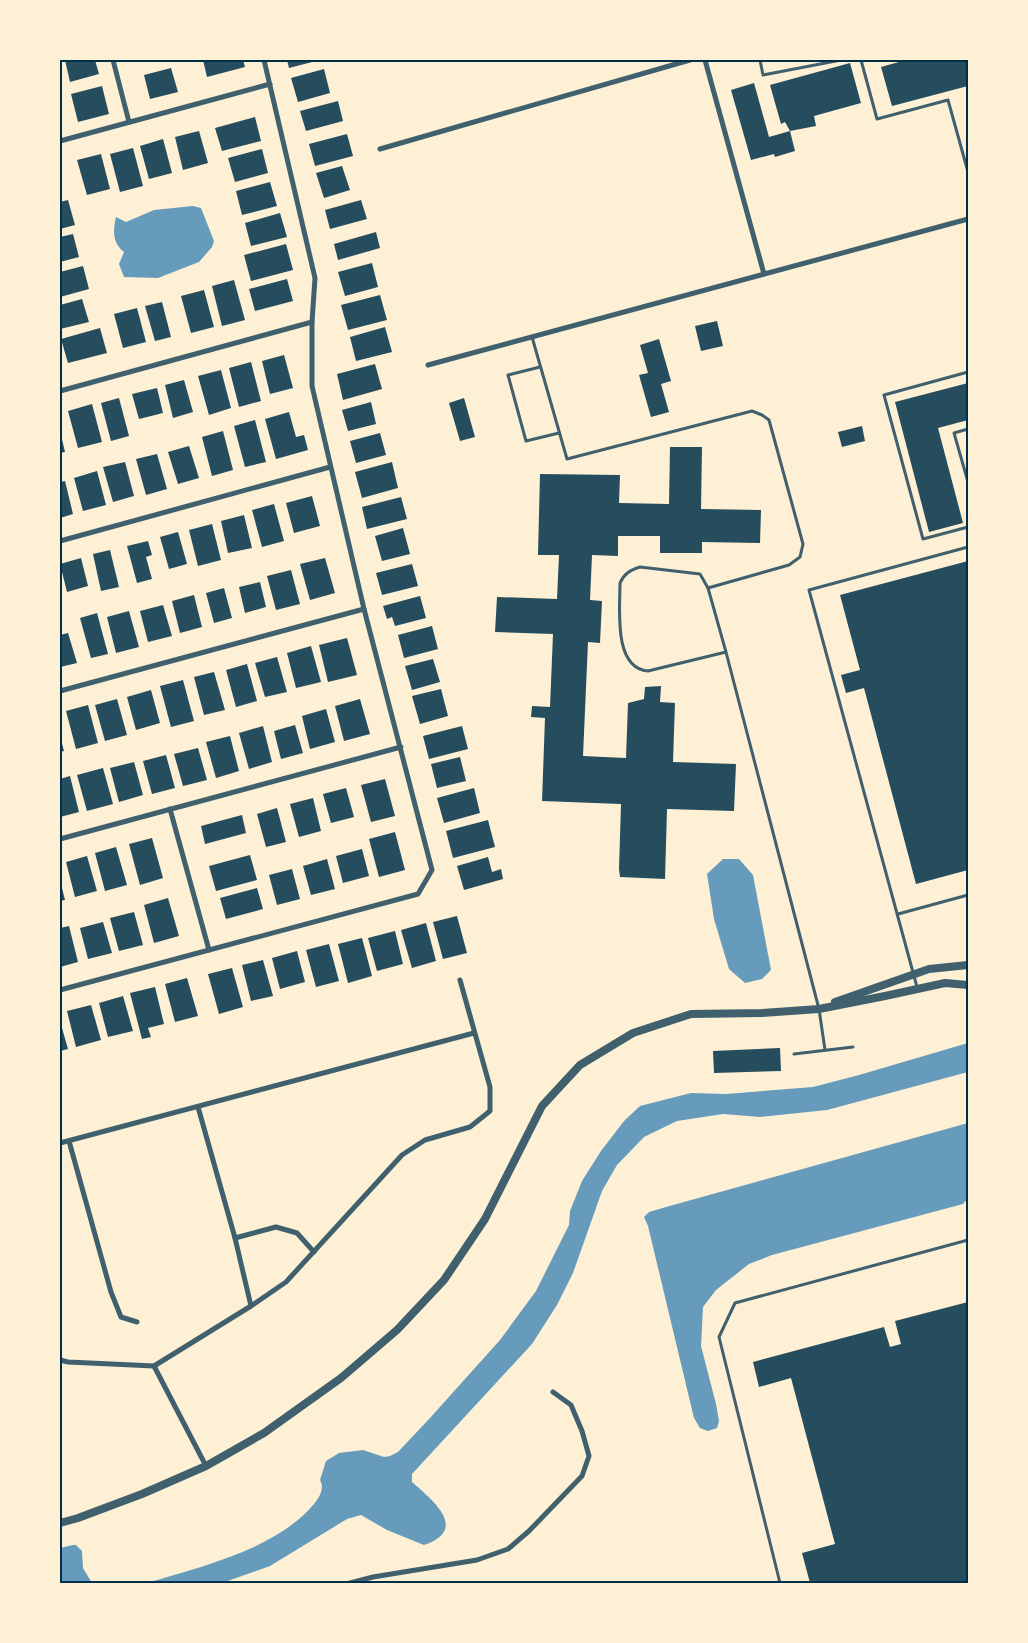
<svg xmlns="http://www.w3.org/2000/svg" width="1028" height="1643" font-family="Inter,sans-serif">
	<rect width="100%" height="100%" fill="#fdf0d5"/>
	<g fill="#669bbc">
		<path d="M193,206L201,208L214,241L212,247L199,262L158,278L124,277L119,264L124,252C112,242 113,231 116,217L126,222L154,210Z"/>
		<polygon points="723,859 739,859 753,875 771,970 762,979 745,983 729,969 714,919 707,874"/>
		<path d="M968,1043V1072L827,1110L760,1117L723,1114L677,1121L644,1137L617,1165L602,1191L573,1273L557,1305L532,1344L412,1474V1482C432,1500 470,1529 424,1545L387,1530L361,1515L347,1519L270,1566L222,1583H147C202,1566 275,1550 314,1504C319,1498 325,1489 320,1480L326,1461L339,1453L363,1450L384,1457L390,1456L398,1452L430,1418L500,1340L536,1291L569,1225L570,1211L582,1181L601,1151L624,1121L640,1106L691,1093L726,1094L813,1087L859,1075Z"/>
		<polygon points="968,1123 968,1198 963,1204 772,1255 749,1264 716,1290 703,1307 701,1346 716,1404 719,1421 717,1428 708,1431 700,1428 694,1418 648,1226 644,1217 649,1212 666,1207"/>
		<polygon points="73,1545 76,1545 82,1551 83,1568 92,1583 60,1583 60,1548"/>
	</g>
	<g fill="#264d5e">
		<polygon points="65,60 95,60 99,74 70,82"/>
		<polygon points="203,60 243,60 245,67 207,77"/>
		<polygon points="287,60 316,60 316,61 289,68"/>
		<polygon points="906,60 968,60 968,86 892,106 881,67"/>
		<polygon points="850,63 861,103 814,116 816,126 790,131 795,151 775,157 774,154 751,160 731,90 754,83 769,137 790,131 785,122 781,124 770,85"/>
		<polygon points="171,68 178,92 150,99 144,75"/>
		<polygon points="324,69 330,93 298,102 291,78"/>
		<polygon points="102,86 109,114 78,122 71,94"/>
		<polygon points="338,101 343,121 306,131 300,111"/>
		<polygon points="255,117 261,141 222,151 215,128"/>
		<polygon points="199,131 208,163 183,170 175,137"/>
		<polygon points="347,134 353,156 315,166 309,144"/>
		<polygon points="163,139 172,173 149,179 140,146"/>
		<polygon points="133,148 143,186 120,192 110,154"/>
		<polygon points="262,149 268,173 235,182 228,158"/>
		<polygon points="101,154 110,189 87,195 77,160"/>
		<polygon points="342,166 350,190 324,198 316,173"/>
		<polygon points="270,182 277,206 242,215 236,191"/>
		<polygon points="68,200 75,225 60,229 60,202"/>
		<polygon points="361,200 367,219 330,229 325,210"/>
		<polygon points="280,213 287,237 251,246 245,223"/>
		<polygon points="376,232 380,248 338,260 334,244"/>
		<polygon points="73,234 79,257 60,262 60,237"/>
		<polygon points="286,244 293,270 251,281 244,255"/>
		<polygon points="372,263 378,287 345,296 338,272"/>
		<polygon points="83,266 89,289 60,297 60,272"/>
		<polygon points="287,279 293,301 255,311 249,289"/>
		<polygon points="234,280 245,320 222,326 212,286"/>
		<polygon points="204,290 214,327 191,333 181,296"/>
		<polygon points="380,295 387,320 348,330 341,305"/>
		<polygon points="82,299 89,322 60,329 60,305"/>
		<polygon points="162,302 171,337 155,341 145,306"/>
		<polygon points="137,308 146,342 123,348 114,314"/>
		<polygon points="717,321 723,346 701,351 695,326"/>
		<polygon points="385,327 392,352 356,361 350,337"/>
		<polygon points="100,328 107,353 68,363 61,339"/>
		<polygon points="659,339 671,381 661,384 669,412 651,417 639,375 648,373 640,345"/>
		<polygon points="284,355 293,388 270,394 262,361"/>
		<polygon points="251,362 261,401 239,407 229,368"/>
		<polygon points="375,364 382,389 343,400 337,374"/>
		<polygon points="221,370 231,408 209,415 198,376"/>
		<polygon points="184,380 193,412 173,418 165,385"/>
		<polygon points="968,383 968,420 938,428 963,523 929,532 895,402"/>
		<polygon points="157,388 163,413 139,419 132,394"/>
		<polygon points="119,398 129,436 111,441 101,403"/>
		<polygon points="464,398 475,437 460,441 449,403"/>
		<polygon points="371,402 376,424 348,431 342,410"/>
		<polygon points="92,404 102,442 78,448 68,411"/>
		<polygon points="289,412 296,437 304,435 308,450 276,459 265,419"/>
		<polygon points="255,420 266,462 245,467 234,426"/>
		<polygon points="862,426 865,441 842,447 838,432"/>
		<polygon points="223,431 233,470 212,476 202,437"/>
		<polygon points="380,433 386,455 356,463 350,441"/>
		<polygon points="61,435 65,452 60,453 60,436"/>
		<polygon points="189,446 199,478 178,484 168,452"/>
		<polygon points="670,447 702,447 701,509 761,510 760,543 702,542 702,553 660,553 660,536 618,536 618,556 592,555 590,600 602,601 600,643 588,642 583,756 626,758 628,703 644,699 645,687 661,686 660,702 675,703 673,762 736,764 734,811 667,809 665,879 620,877 619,869 621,804 542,801 545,718 531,717 532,706 550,707 553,634 495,632 497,597 557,599 559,555 538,555 540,474 620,475 619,503 669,504"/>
		<polygon points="157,454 167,489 146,495 136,459"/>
		<polygon points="125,462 134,496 113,502 103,467"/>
		<polygon points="392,462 398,488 362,498 355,472"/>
		<polygon points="97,471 106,505 83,511 74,478"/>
		<polygon points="65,481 73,514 60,518 60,482"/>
		<polygon points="312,496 320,526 294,533 286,503"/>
		<polygon points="401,497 407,519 367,529 362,507"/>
		<polygon points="274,504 284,541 262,547 252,510"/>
		<polygon points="244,515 252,548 228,553 221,521"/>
		<polygon points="212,524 221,560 198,566 189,530"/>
		<polygon points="403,528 410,554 382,561 375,536"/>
		<polygon points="178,532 187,564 169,569 160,537"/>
		<polygon points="148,541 152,555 146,557 152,579 137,583 127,546"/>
		<polygon points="110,550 119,587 101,591 93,554"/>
		<polygon points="81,558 88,586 67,592 60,564"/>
		<polygon points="325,558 335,593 310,600 300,564"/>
		<polygon points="968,561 968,870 916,884 864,688 846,693 841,675 860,670 840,595"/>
		<polygon points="412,564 418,586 382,595 376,573"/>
		<polygon points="291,570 300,604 276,610 267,576"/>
		<polygon points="260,582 266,607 245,613 239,587"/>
		<polygon points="224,588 232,618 214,623 206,593"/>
		<polygon points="194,595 202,627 180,633 172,601"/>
		<polygon points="420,596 426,618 395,626 392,617 387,619 383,606"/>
		<polygon points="163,605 172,636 148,642 140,611"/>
		<polygon points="129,611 139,647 116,653 107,617"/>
		<polygon points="97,613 108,654 91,658 80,618"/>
		<polygon points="432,626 438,649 404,658 398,635"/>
		<polygon points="68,633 77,663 60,667 60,635"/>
		<polygon points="347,638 357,675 328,682 319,645"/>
		<polygon points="311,646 321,682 296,688 287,653"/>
		<polygon points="277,657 287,692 265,697 255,663"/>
		<polygon points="433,659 440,682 412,690 405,666"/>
		<polygon points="247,664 257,701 236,707 226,670"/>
		<polygon points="214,672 225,710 204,715 194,677"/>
		<polygon points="183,680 194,721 171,727 160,686"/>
		<polygon points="441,689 448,716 420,724 412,696"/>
		<polygon points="151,690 160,723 136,730 127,697"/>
		<polygon points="117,699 127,735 105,741 95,705"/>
		<polygon points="360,699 370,734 344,741 335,706"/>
		<polygon points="88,705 98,743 76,749 66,711"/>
		<polygon points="326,709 335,742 310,749 302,716"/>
		<polygon points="295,725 303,753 281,759 274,731"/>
		<polygon points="263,726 272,762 249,769 239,733"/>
		<polygon points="462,726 468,749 429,759 423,736"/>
		<polygon points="60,736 64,751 60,752"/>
		<polygon points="230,736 239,771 216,778 206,742"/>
		<polygon points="198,748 207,780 183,786 174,754"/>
		<polygon points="166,755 175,788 152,794 143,761"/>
		<polygon points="460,757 466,781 437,788 431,764"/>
		<polygon points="134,762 143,795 119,802 110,768"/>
		<polygon points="103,768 113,804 87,811 77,775"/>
		<polygon points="70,776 79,812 60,817 60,779"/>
		<polygon points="385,779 395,816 371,822 361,785"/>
		<polygon points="346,788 354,817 331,823 323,794"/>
		<polygon points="474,788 480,813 444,823 437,798"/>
		<polygon points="313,798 321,831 299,837 290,804"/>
		<polygon points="277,808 286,842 266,847 257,814"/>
		<polygon points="242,815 246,833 205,844 201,826"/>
		<polygon points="488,820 495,847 453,858 446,831"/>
		<polygon points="395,832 405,870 379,877 369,839"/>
		<polygon points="152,838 163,878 140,885 129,844"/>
		<polygon points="116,847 127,885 105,891 95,853"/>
		<polygon points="362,849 369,876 343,883 336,856"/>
		<polygon points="250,855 257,880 216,891 209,866"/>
		<polygon points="87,856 97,891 75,897 66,862"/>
		<polygon points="488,857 492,872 501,869 503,879 464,890 457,866"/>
		<polygon points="327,859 335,889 311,895 303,866"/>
		<polygon points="292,869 300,899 277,905 269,875"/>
		<polygon points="61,884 65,900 60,901 60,885"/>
		<polygon points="257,888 263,909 226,919 220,898"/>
		<polygon points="168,898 179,936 154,943 144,905"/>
		<polygon points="134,912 143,945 119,951 110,918"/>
		<polygon points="457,916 467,953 443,959 433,922"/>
		<polygon points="103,922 112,953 88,959 80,928"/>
		<polygon points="426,923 436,961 412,968 401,930"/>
		<polygon points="69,926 78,962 60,967 60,928"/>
		<polygon points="395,931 403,964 377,971 368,938"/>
		<polygon points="362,938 372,976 348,983 338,944"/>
		<polygon points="329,944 339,981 316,987 306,950"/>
		<polygon points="297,951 305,982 280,989 272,958"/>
		<polygon points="263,960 273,996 251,1001 242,965"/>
		<polygon points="232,968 243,1007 219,1014 208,974"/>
		<polygon points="187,978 198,1016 175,1022 165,984"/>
		<polygon points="155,987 164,1024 148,1028 151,1037 142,1039 130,993"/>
		<polygon points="123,996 133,1031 108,1037 99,1003"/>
		<polygon points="91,1005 101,1040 76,1047 67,1011"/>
		<polygon points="60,1021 68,1049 60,1051"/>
		<polygon points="780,1048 781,1071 714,1073 713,1051"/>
		<polygon points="968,1302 968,1583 810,1583 802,1553 835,1544 791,1378 759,1387 753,1362 884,1327 890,1347 901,1344 895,1321"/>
	</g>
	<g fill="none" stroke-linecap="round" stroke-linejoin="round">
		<g stroke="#3f606c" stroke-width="3">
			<polyline points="760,60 763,75 841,60"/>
			<polyline points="861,60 877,119 948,100 968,172"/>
			<polyline points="532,337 567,459 752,411 762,415 769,420 803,544 800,557 789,565 708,588"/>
			<polyline points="540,367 508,375 526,441 559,433"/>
			<polyline points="968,372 884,395 923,539 968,527"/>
			<polyline points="968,429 954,433 968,482"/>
			<path d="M726,652L648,671C613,668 620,609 620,583C624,574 630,570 640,567L700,574L708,588L726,652L727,656L819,1009L825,1050"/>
			<polyline points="898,914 968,895"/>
			<polyline points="917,987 809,590 968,547"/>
			<polyline points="794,1054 853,1047"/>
			<polyline points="780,1583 719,1337 735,1303 968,1240"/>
		</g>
		<g stroke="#3f606c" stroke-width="5">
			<polyline points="113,60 129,122"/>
			<polyline points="705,60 764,274"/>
			<polyline points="60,141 270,84"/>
			<polyline points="380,149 690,60"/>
			<polyline points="428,365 968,219"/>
			<polyline points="60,391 312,322"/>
			<polyline points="60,541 330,467"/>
			<polyline points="60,691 364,609"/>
			<polyline points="170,809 209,950"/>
			<polyline points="60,839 401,747"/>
			<polyline points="60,990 418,894 432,870 364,609 312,386 312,322 315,278 264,60"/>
			<polyline points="198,1107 235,1238 251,1306"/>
			<polyline points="69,1141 111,1292 121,1317 137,1322"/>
			<polyline points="60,1143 474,1033"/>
			<polyline points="235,1238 276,1227 297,1233 314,1252"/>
			<polyline points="60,1360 68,1362 154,1366"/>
			<polyline points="154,1366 251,1306 286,1282 402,1155 425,1140 470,1127 490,1111 490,1087 460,980"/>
			<polyline points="154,1366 206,1466"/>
			<polyline points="350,1583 373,1577 477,1560 508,1549 529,1531 582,1476 589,1456 582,1431 571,1405 553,1392"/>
		</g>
		<g stroke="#3f606c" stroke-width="8">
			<polyline points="835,1002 929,969 968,965"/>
			<polyline points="60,1523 78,1518 142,1494 206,1466 264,1433 341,1378 397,1330 444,1280 485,1219 542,1106 580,1065 633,1033 691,1014 762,1013 819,1009 885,996 945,983 968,985"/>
		</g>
	</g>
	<rect width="1028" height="1643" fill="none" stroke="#fdf0d5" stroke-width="122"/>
	<rect x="61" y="61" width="906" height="1521" fill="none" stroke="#003049" stroke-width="2"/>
</svg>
